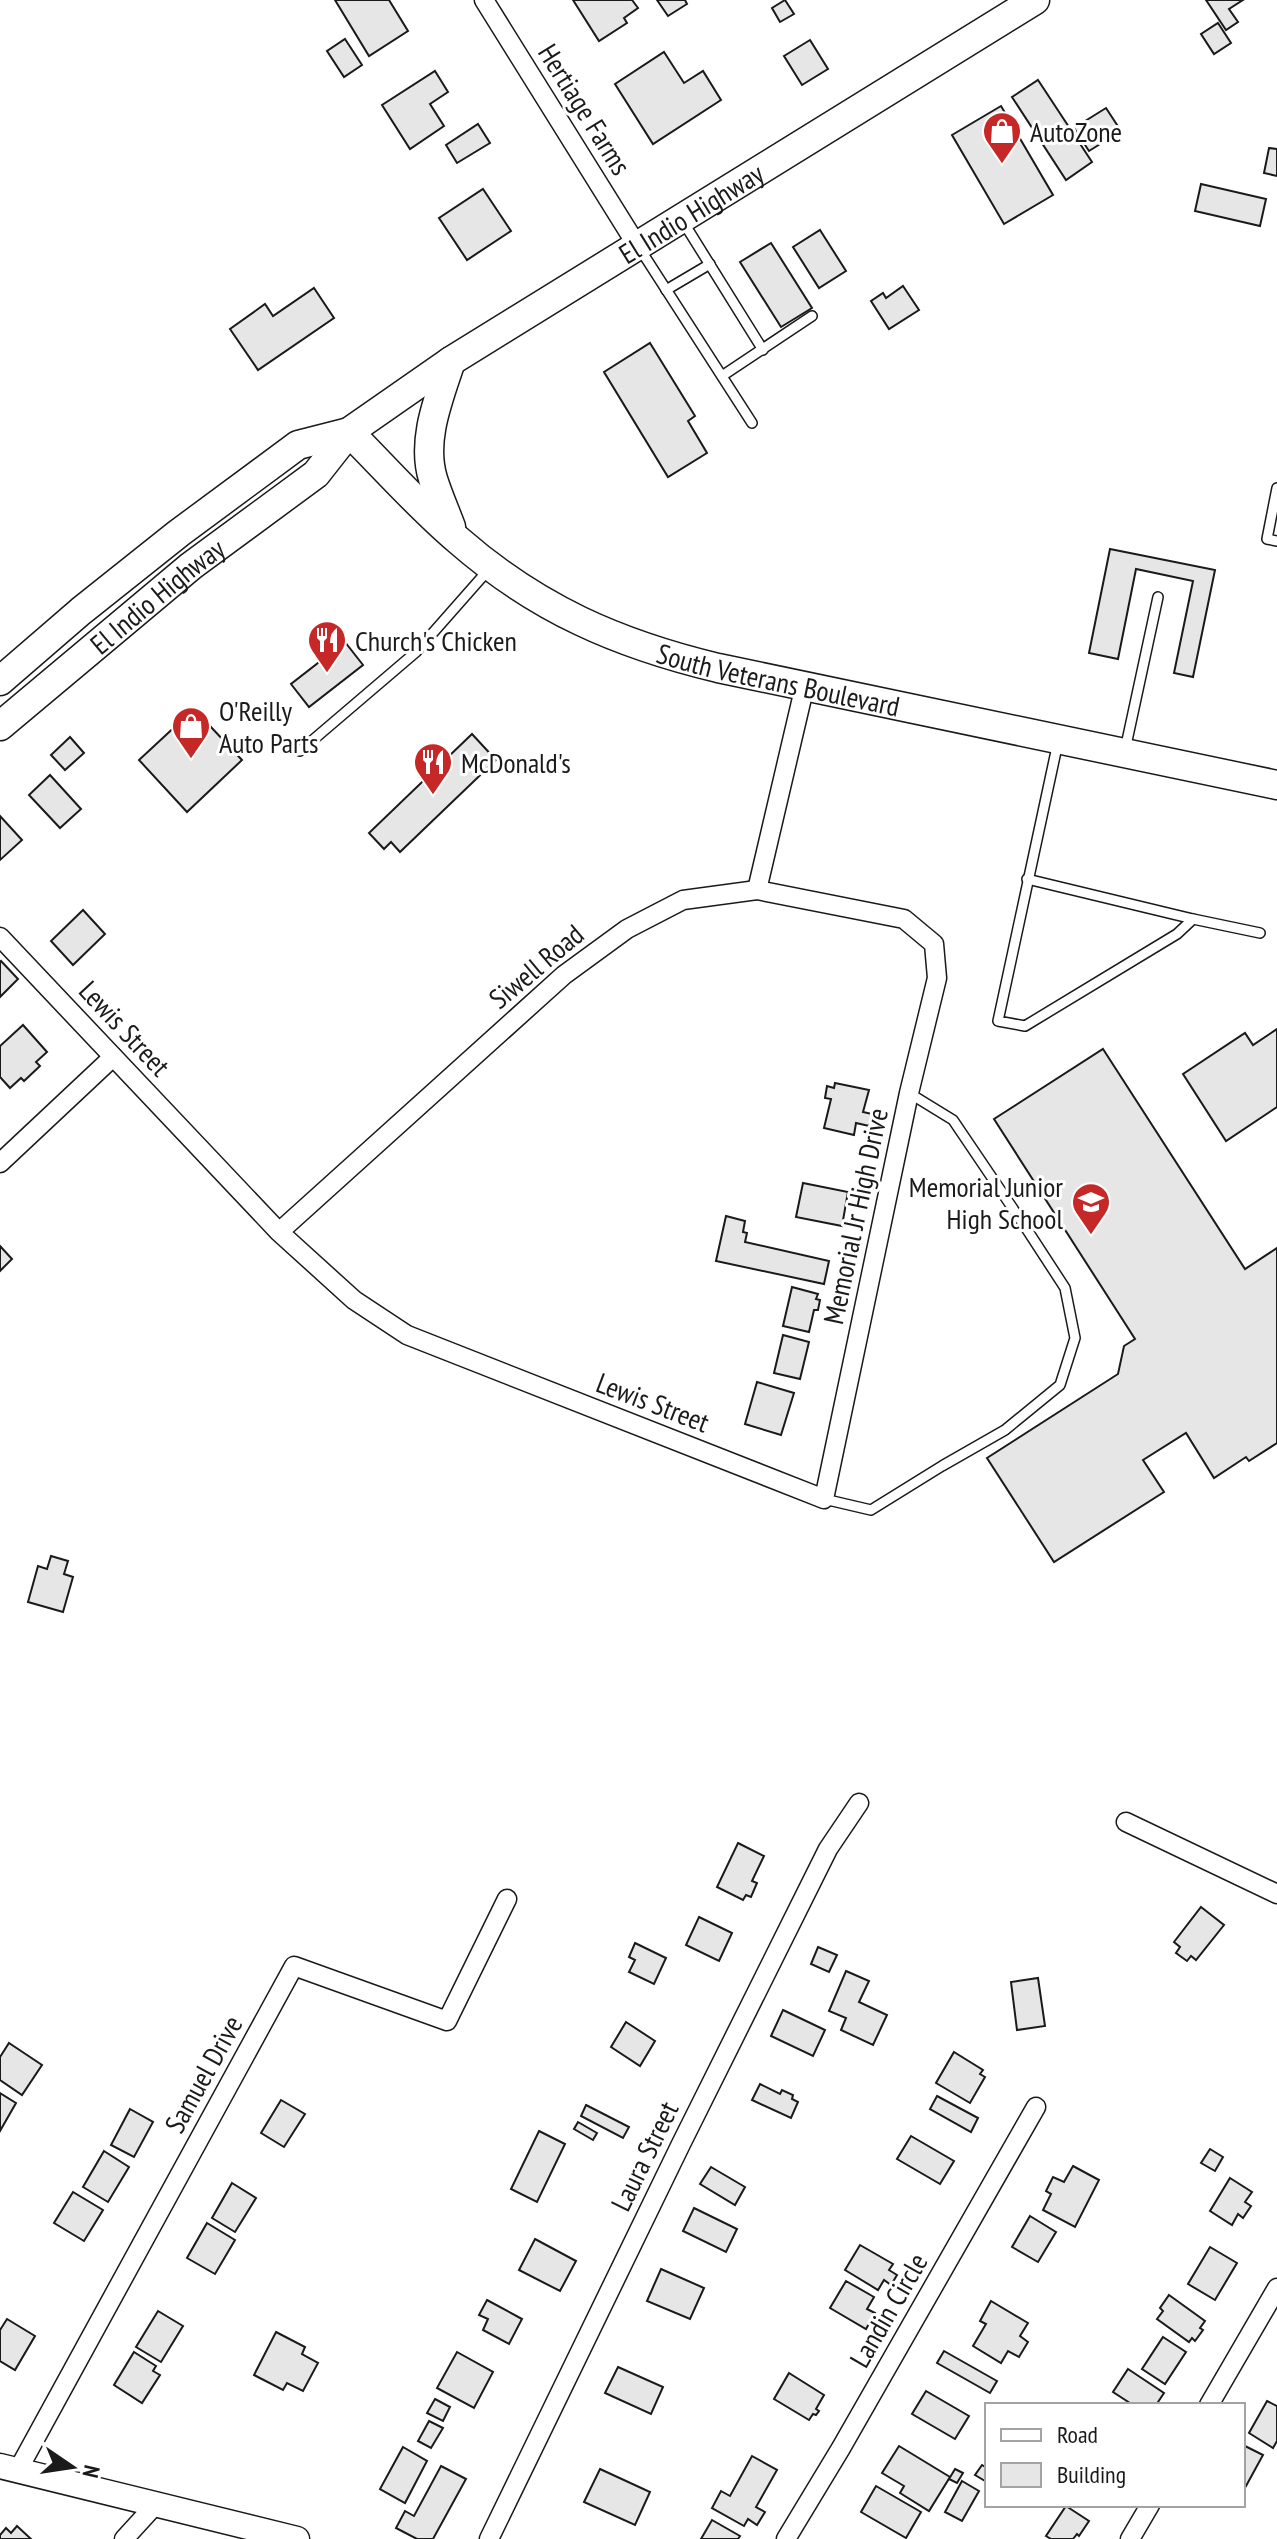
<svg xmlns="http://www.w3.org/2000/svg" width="1277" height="2539" font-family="'PT Sans Narrow',sans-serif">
	<rect width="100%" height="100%" fill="#fff"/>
	<g fill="#e6e6e6" stroke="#1a1a1a" stroke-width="2">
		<polygon points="335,0 389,0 408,31 369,56"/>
		<polygon points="573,0 632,0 638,8 624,18 627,23 599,41"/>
		<polygon points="657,0 685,0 687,4 668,16"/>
		<polygon points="785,0 794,14 780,22 772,8"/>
		<polygon points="1206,0 1243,0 1229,9 1238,22 1226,30"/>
		<polygon points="1218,23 1231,43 1214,54 1201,34"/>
		<polygon points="345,39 362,65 344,77 327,51"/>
		<polygon points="810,40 828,69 802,85 784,56"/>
		<polygon points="664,52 684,83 703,71 721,100 653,144 615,84"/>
		<polygon points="435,71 448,92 430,104 444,126 410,149 382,105"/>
		<polygon points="1038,80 1092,162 1066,180 1012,97"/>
		<polygon points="1001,106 1053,195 1004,224 952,135"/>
		<polygon points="1106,108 1121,131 1089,151 1074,128"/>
		<polygon points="478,124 490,143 457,163 446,145"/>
		<polygon points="1269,148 1277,149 1277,176 1264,173"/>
		<polygon points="1201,184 1266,199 1260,226 1195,211"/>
		<polygon points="483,189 511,231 467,260 439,218"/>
		<polygon points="820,230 846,271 819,288 793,247"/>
		<polygon points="771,243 812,308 781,327 740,262"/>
		<polygon points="903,286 919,310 889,329 871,301 883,293 886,298"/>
		<polygon points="314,288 334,318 258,370 230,329 265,304 273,316"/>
		<polygon points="650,343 695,416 688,421 707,453 668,477 604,372"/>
		<polygon points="1110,549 1215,570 1193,677 1174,673 1193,581 1136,569 1118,659 1089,653"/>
		<polygon points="345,642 363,665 309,707 291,684"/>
		<polygon points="194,709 242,760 187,812 139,760"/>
		<polygon points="472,734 496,760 400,852 391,842 384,849 369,833"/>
		<polygon points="70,737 84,753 65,770 51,755"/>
		<polygon points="50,775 81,809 60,828 29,795"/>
		<polygon points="0,816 22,840 0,860"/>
		<polygon points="83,910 105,934 73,965 51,941"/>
		<polygon points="1,961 18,979 0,997 0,962"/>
		<polygon points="23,1025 47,1052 36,1062 40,1066 24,1081 21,1078 10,1088 0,1077 0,1046"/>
		<polygon points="1277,1029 1277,1107 1226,1141 1183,1074 1245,1033 1253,1045"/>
		<polygon points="1103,1049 1245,1269 1277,1248 1277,1443 1249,1461 1246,1457 1214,1478 1186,1433 1143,1460 1164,1492 1054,1562 987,1458 1118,1374 1124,1346 1135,1339 994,1119"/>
		<polygon points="835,1083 869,1090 863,1112 881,1116 878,1128 856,1123 854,1135 824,1128 831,1099 825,1098 827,1086 834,1088"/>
		<polygon points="803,1183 848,1192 842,1226 796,1217"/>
		<polygon points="726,1216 745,1221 743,1232 747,1233 745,1242 829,1261 824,1284 716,1261"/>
		<polygon points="0,1246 12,1259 0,1271"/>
		<polygon points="792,1287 818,1294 816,1299 820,1300 818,1310 814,1310 809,1332 783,1326"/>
		<polygon points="783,1335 809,1342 800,1379 774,1373"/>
		<polygon points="757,1382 794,1393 781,1435 745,1424"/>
		<polygon points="51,1556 68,1561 64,1574 73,1577 63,1612 28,1602 38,1566 47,1569"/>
		<polygon points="738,1843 764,1856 752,1881 757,1883 751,1897 746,1895 743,1900 717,1887"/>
		<polygon points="1201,1907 1224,1925 1196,1960 1191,1956 1187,1961 1176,1953 1180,1947 1174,1942"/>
		<polygon points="699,1917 732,1933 719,1961 686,1945"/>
		<polygon points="635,1943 666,1958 654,1984 629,1972 635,1960 629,1957"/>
		<polygon points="818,1947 837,1955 829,1972 811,1964"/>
		<polygon points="846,1971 869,1981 859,2002 887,2015 873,2045 841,2030 846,2018 829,2011"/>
		<polygon points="1038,1978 1045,2026 1017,2030 1011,1982"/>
		<polygon points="783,2010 825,2030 813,2056 771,2036"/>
		<polygon points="626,2022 655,2041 640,2066 611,2047"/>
		<polygon points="9,2043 42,2065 22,2095 0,2080 0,2057"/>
		<polygon points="954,2052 983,2070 980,2074 985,2077 970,2103 936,2083"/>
		<polygon points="760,2084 780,2094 782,2090 793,2095 792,2099 798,2102 791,2118 752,2100"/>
		<polygon points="0,2093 16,2103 0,2131"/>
		<polygon points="937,2096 978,2118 971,2132 930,2109"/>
		<polygon points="281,2100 305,2114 284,2147 261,2133"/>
		<polygon points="586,2105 629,2127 623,2138 581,2116"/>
		<polygon points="130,2109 153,2122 134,2157 111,2145"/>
		<polygon points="578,2122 597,2133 593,2140 574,2129"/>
		<polygon points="539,2131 565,2144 537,2202 511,2189"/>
		<polygon points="911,2136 954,2161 940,2184 897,2159"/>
		<polygon points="1210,2149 1223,2157 1215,2171 1201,2163"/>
		<polygon points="104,2151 129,2167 108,2202 83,2187"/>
		<polygon points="1073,2166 1099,2180 1075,2227 1043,2210 1051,2194 1046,2191 1053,2177 1064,2182"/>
		<polygon points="711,2167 745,2187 735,2205 700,2184"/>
		<polygon points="1230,2178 1252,2192 1245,2202 1251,2206 1243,2218 1238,2214 1232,2225 1210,2211"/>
		<polygon points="232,2183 256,2198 235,2232 212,2218"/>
		<polygon points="73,2192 103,2210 84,2241 54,2223"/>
		<polygon points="694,2208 737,2229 726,2252 683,2231"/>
		<polygon points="1030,2216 1056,2232 1038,2262 1012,2247"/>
		<polygon points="207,2223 235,2240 215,2274 187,2258"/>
		<polygon points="535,2239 576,2261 560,2291 519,2270"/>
		<polygon points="860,2245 893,2264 889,2270 897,2275 891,2285 884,2280 878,2290 845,2270"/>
		<polygon points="1210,2247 1237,2263 1215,2300 1188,2284"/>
		<polygon points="661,2269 704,2288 690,2319 647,2301"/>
		<polygon points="846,2281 874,2297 867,2309 875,2313 866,2329 830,2308"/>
		<polygon points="1169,2295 1205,2321 1200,2328 1203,2330 1195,2341 1192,2338 1189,2342 1157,2319 1163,2311 1160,2308"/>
		<polygon points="487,2300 522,2319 509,2344 483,2330 488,2319 479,2315"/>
		<polygon points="991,2301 1028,2323 1020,2336 1028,2342 1019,2357 1008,2351 1001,2363 973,2346 986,2324 980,2321"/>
		<polygon points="158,2311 183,2326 161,2362 136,2347"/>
		<polygon points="7,2319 35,2336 15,2370 0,2361 0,2330"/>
		<polygon points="276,2332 305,2347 302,2354 318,2363 303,2391 287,2383 283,2390 254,2375"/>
		<polygon points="1163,2337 1186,2352 1165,2384 1142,2369"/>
		<polygon points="944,2351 997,2381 990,2393 937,2363"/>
		<polygon points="134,2352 156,2366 153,2371 160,2375 142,2403 114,2385"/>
		<polygon points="457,2352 493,2372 474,2408 437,2388"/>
		<polygon points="618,2367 663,2387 651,2414 605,2393"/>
		<polygon points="1128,2369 1164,2393 1156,2405 1133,2405 1113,2392"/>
		<polygon points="789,2373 824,2395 816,2409 819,2411 816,2415 813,2414 809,2420 774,2399"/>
		<polygon points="926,2391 969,2416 955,2439 912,2414"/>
		<polygon points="435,2399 450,2407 443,2421 427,2413"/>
		<polygon points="1267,2401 1277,2406 1277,2441 1273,2448 1249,2433"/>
		<polygon points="429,2421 443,2428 431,2448 418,2441"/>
		<polygon points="1243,2445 1263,2455 1246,2486 1243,2484"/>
		<polygon points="899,2446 950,2477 929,2511 900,2493 904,2486 882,2473"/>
		<polygon points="403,2447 427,2461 405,2503 380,2489"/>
		<polygon points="752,2456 777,2470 756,2507 765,2512 757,2525 748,2519 744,2526 712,2508 721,2491 730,2496"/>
		<polygon points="982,2465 987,2468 985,2481 975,2475"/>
		<polygon points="441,2466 466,2479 433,2539 417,2539 396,2528 405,2511 414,2516"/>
		<polygon points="600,2469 650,2492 635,2525 584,2502"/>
		<polygon points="955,2469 963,2473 957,2483 949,2479"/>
		<polygon points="962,2481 979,2491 962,2521 945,2512"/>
		<polygon points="876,2486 921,2512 906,2538 861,2512"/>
		<polygon points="1066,2506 1089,2521 1079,2536 1077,2534 1073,2539 1051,2539 1046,2536"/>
		<polygon points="712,2520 740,2536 738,2539 701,2539"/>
		<polygon points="17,2526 31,2539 0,2539 0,2535 6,2528 11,2533"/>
	</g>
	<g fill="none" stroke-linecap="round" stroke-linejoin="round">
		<g stroke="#1a1a1a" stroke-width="12">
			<g id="lane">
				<polyline points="682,220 763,350"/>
				<polyline points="640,249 752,423"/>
				<polyline points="666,290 710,264"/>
				<polyline points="722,376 812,316"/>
				<polyline points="1277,488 1267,539 1277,541"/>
				<polyline points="1058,742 998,1021 1025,1026 1177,934 1193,919 1260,933"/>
				<polyline points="1125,750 1158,597"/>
				<polyline points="300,751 416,652 490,568"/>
				<polyline points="1027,879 1193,919"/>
				<polyline points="824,1499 871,1510 942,1466 1005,1430 1060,1385 1075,1338 1065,1288 1024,1225 953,1120 909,1093"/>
			</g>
		</g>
		<g stroke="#1a1a1a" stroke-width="21">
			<g id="street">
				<polyline points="484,0 638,247"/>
				<polyline points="757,890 805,685"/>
				<polyline points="0,937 279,1232 354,1300 407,1335 824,1499 909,1093 937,978 934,944 904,919 757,890 683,900 627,929 564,975 279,1232"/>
				<polyline points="0,1163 113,1057"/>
				<polyline points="1126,1822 1277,1894"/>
				<polyline points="1209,2405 1277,2288"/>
				<polyline points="18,2470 294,1966 447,2021 507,1899"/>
				<polyline points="124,2539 156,2504"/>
				<polyline points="489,2539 681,2144 828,1849 859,1803"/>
				<polyline points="786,2539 841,2448 1036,2107"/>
				<polyline points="1130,2539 1150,2505"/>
			</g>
		</g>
		<g stroke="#1a1a1a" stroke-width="27">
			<polyline id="secondary" points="0,2466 297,2539"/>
		</g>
		<g stroke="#1a1a1a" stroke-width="31">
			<g id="primary">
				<path d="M451,361C439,398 421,440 433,479C438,495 445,511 451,527"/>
				<path id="s1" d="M349,432C385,468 419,507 458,540C537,609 618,644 718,668L1277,785"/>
				<polyline points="0,681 81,611 179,533 298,445 349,432"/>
				<path id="s2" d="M0,726L191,566L316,474L349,432L451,361L1035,0"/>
			</g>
		</g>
		<use href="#lane" stroke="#fff" stroke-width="9"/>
		<use href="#street" stroke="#fff" stroke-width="18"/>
		<use href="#secondary" stroke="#fff" stroke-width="24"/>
		<use href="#primary" stroke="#fff" stroke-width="28"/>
	</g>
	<defs>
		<g id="shop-pin" transform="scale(2)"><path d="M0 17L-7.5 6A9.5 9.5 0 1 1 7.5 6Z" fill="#c62828" stroke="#fff"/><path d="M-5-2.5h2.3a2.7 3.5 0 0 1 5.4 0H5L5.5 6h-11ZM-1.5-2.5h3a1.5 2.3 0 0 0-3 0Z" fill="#fff"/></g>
		<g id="restaurant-pin" transform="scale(2)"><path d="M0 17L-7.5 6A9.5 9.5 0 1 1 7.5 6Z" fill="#c62828" stroke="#fff"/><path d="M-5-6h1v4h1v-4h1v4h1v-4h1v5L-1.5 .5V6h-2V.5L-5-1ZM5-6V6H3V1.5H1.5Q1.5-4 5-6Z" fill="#fff"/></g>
		<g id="school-pin" transform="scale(2)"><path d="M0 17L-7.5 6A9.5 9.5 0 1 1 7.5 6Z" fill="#c62828" stroke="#fff"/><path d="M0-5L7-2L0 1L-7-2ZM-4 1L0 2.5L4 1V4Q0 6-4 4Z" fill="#fff"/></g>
	</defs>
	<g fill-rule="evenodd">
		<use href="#shop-pin" x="1002" y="131"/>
		<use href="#restaurant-pin" x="327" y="640"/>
		<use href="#shop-pin" x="191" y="726"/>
		<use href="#restaurant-pin" x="433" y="762"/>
		<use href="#school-pin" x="1091" y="1202"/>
	</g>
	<g text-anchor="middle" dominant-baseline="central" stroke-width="6" stroke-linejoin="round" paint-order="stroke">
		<g font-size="28" fill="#1a1a1a" stroke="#fff">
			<text transform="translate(585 109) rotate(58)">Hertiage Farms</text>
			<text stroke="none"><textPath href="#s2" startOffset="864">El Indio Highway</textPath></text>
			<text stroke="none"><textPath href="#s2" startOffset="204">El Indio Highway</textPath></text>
			<text stroke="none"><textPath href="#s1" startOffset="508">South Veterans Boulevard</textPath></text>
			<text transform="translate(536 966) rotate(-40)">Siwell Road</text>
			<text transform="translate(125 1028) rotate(47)">Lewis Street</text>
			<text transform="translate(855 1216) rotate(-78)">Memorial Jr High Drive</text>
			<text transform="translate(653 1402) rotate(21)">Lewis Street</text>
			<text transform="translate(203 2074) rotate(-61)">Samuel Drive</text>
			<text transform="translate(644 2156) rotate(-64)">Laura Street</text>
			<text transform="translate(888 2310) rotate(-60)">Landin Circle</text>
		</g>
		<g font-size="28" fill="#1a1a1a" stroke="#fff" text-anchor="start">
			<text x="1030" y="131">AutoZone</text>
			<text x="355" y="640">Church's Chicken</text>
			<text x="219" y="710">O'Reilly<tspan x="219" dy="32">Auto Parts</tspan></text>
			<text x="461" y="762">McDonald's</text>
			<text x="1063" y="1186" text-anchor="end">Memorial Junior<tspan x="1063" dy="32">High School</tspan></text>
		</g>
	</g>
	<rect x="985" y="2403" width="260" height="104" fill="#ffffff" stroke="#a3a3a3" stroke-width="2"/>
	<rect x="1001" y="2429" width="40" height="12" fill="#ffffff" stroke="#a3a3a3" stroke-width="2"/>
	<text x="1057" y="2443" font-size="24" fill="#1a1a1a">Road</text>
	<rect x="1001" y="2463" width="40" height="24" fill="#e6e6e6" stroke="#a3a3a3" stroke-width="2"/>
	<text x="1057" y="2483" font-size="24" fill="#1a1a1a">Building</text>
	<g transform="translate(72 2467) rotate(103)" stroke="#ffffff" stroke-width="6" paint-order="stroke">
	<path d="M0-6L14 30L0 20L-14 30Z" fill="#1a1a1a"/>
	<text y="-12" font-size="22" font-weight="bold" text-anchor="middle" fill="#1a1a1a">N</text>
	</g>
</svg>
